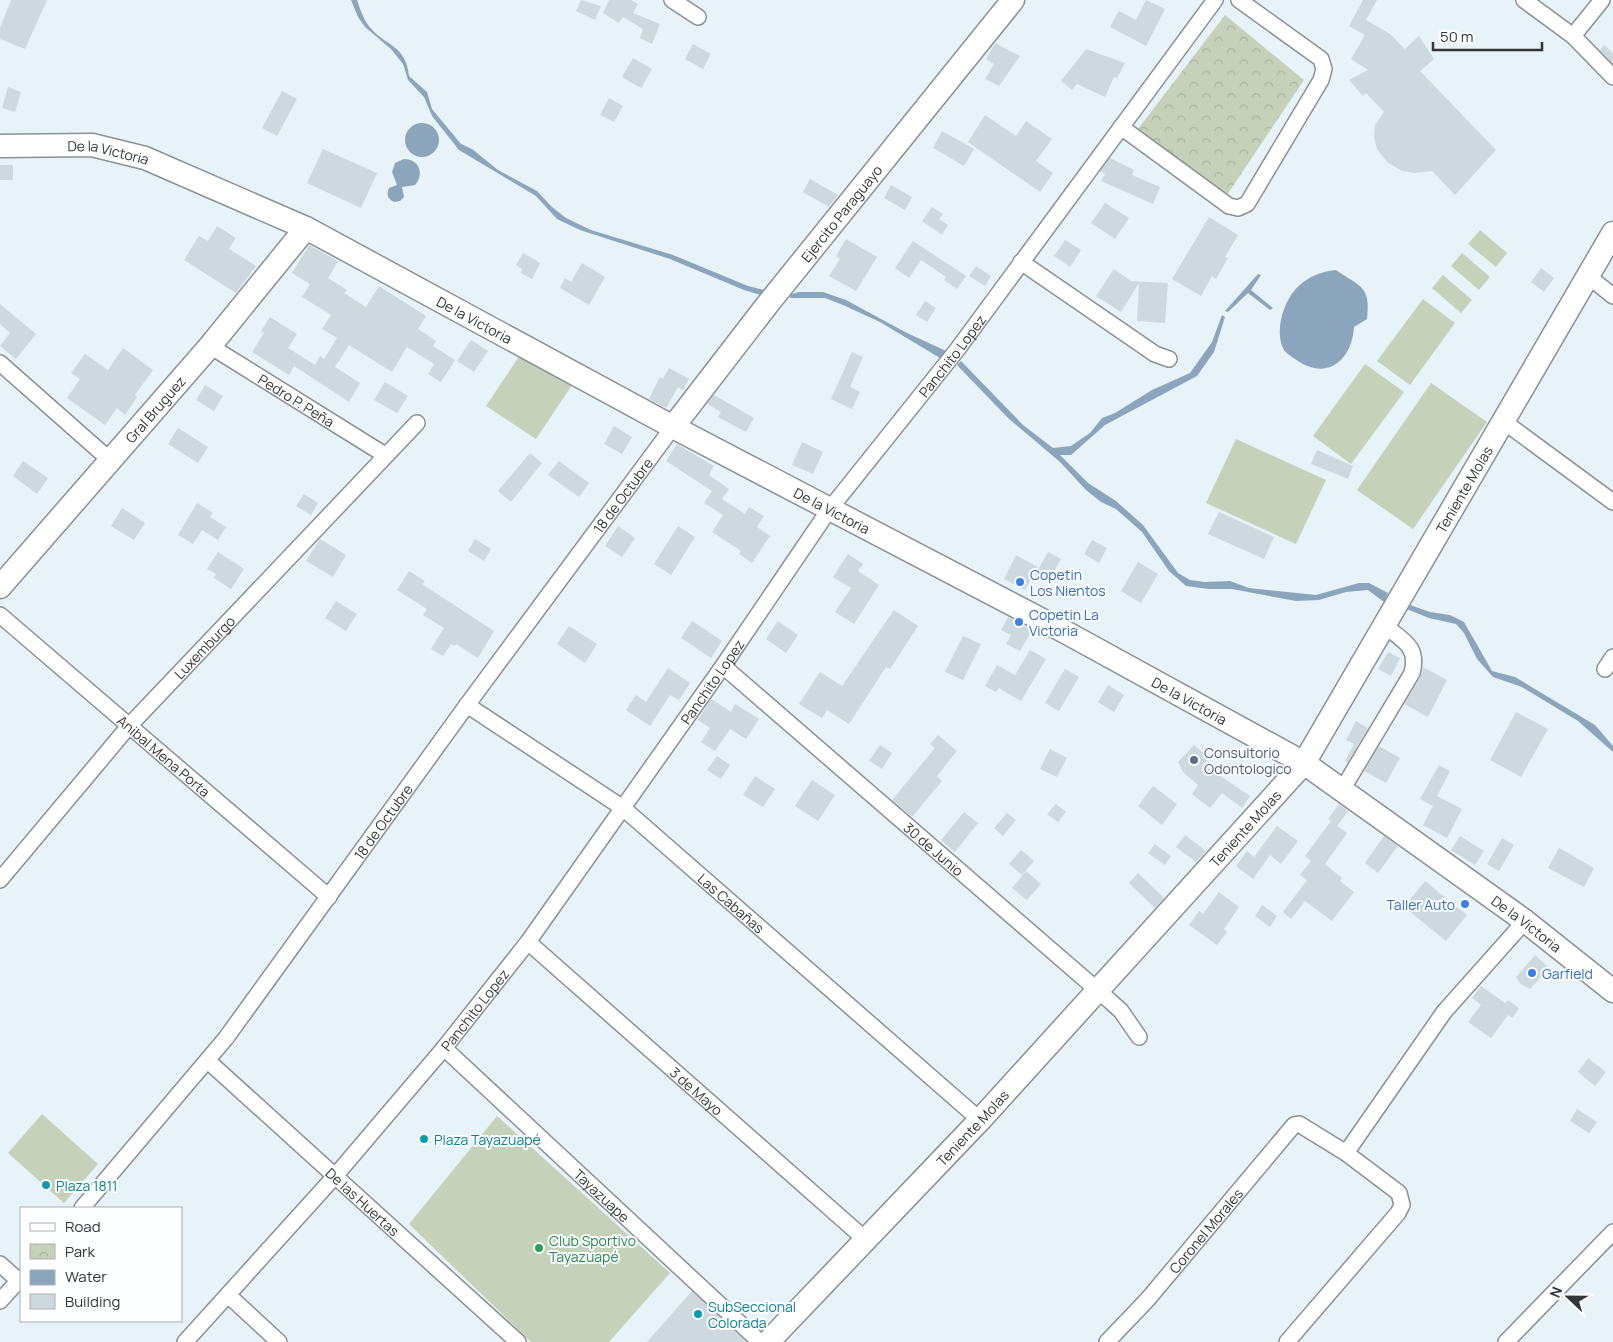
<svg xmlns="http://www.w3.org/2000/svg" width="1613" height="1342" font-family="Manrope,sans-serif">
	<defs>
		<pattern id="park-crowns" width="20" height="18" patternUnits="userSpaceOnUse" patternTransform="scale(1.25)"><rect width="20" height="18" fill="#c6d1ba"/><path d="M2 6a3 3 0 1 1 6 0M12 15a3 3 0 1 1 6 0" fill="none" stroke="#abb4a1"/></pattern>
	</defs>
	<rect width="100%" height="100%" fill="#e8f2f9"/>
	<polygon fill="url(#park-crowns)" points="1225,15 1304,80 1227,195 1138,129"/>
	<g fill="#c6d1ba">
		<polygon points="1480,230 1507,253 1496,267 1468,244"/>
		<polygon points="1462,253 1490,277 1479,290 1451,266"/>
		<polygon points="1443,275 1472,300 1461,313 1432,288"/>
		<polygon points="1423,299 1455,323 1410,385 1377,361"/>
		<polygon points="522,352 572,385 536,439 486,406"/>
		<polygon points="1365,364 1404,392 1351,464 1313,436"/>
		<polygon points="1431,383 1487,422 1413,529 1357,490"/>
		<polygon points="1236,439 1326,480 1296,544 1206,503"/>
		<polygon points="42,1114 98,1164 64,1203 8,1153"/>
		<polygon points="497,1116 670,1273 609,1342 531,1342 409,1224"/>
	</g>
	<g fill="#8ba5bd">
		<path d="M351,0H357C360,9 363,18 368,25C385,47 406,44 409,76L427,92L432,109L461,144L472,149L498,170L537,191L552,207L566,218L591,230L673,255L748,286L768,291L764,296L744,290L670,259L580,230L557,219L536,196L459,150L432,116L424,97L408,80L403,64L391,49L365,27L358,17Z"/>
		<circle cx="422" cy="140" r="17"/>
		<path d="M404,159C419,159 425,174 415,185L402,187L404,197L400,201L394,202C388,199 386,195 389,188L397,185L392,172L395,163Z"/>
		<path d="M1336,270C1360,287 1371,285 1367,319L1354,327C1352,361 1326,382 1295,359C1292,357 1286,353 1284,350C1279,341 1279,329 1281,320C1287,291 1306,273 1336,270Z"/>
		<polygon points="1258,274 1261,275 1251,290 1273,308 1270,310 1248,293 1228,312 1225,311"/>
		<polygon points="799,292 823,292 846,300 905,332 946,351 940,358 880,322 843,305 825,298 790,298 791,294"/>
		<polygon points="1222,315 1225,317 1214,352 1197,376 1105,425 1071,455 1060,455 1088,483 1116,501 1143,525 1178,573 1190,580 1205,582 1230,581 1249,588 1316,595 1359,583 1369,583 1388,593 1384,602 1368,590 1346,592 1319,600 1296,601 1232,589 1209,589 1186,586 1169,571 1142,532 1116,509 1101,502 1086,490 1060,462 1008,418 957,365 961,361 1023,425 1053,448 1071,446 1090,433 1102,418 1115,413 1152,390 1190,373 1212,342"/>
		<polygon points="1407,604 1430,612 1450,615 1464,622 1492,671 1515,677 1595,725 1613,746 1613,752 1578,721 1522,687 1493,677 1477,659 1464,633 1456,624 1429,618 1404,608"/>
	</g>
	<g fill="#ced8df">
		<polygon points="11,0 47,0 25,49 0,39 0,28"/>
		<polygon points="581,0 601,6 595,20 576,11"/>
		<polygon points="609,0 631,0 638,4 633,13 660,24 652,44 640,38 643,29 623,17 619,23 603,13"/>
		<polygon points="1146,0 1165,9 1146,46 1110,27 1119,11 1136,20"/>
		<polygon points="1363,0 1377,0 1366,20 1390,34 1405,49 1419,36 1434,59 1420,71 1496,150 1455,195 1432,171 1415,173 1402,171 1387,162 1377,149 1374,137 1375,125 1384,112 1366,93 1363,96 1349,80 1368,70 1351,59 1365,35 1349,26"/>
		<polygon points="995,43 1020,56 999,86 985,79 994,64 986,59"/>
		<polygon points="693,44 711,54 703,69 685,59"/>
		<polygon points="1604,45 1613,53 1613,64 1600,50"/>
		<polygon points="1086,49 1125,63 1117,78 1114,77 1105,97 1077,84 1072,90 1061,81"/>
		<polygon points="633,58 652,69 641,88 622,77"/>
		<polygon points="8,87 21,92 15,112 2,108"/>
		<polygon points="282,91 297,99 277,136 262,128"/>
		<polygon points="609,98 623,106 614,122 600,115"/>
		<polygon points="985,115 1016,136 1026,121 1052,139 1036,161 1053,173 1040,192 968,142"/>
		<polygon points="942,131 974,149 964,166 933,148"/>
		<polygon points="323,149 377,173 361,208 307,183"/>
		<polygon points="1110,158 1134,170 1132,175 1160,187 1153,204 1101,181 1105,174 1100,171"/>
		<rect x="0" y="165" width="13" height="15"/>
		<polygon points="810,179 838,195 829,207 803,192"/>
		<polygon points="891,185 912,197 905,210 884,198"/>
		<polygon points="1105,203 1129,218 1115,239 1091,223"/>
		<polygon points="932,207 943,214 939,219 948,225 942,235 922,221"/>
		<polygon points="1209,217 1238,235 1225,257 1228,258 1216,279 1212,276 1201,296 1172,279"/>
		<polygon points="217,226 236,238 229,249 256,266 236,293 184,260 199,236 208,241"/>
		<polygon points="846,239 877,257 856,291 829,276 840,259 836,256"/>
		<polygon points="1065,240 1081,250 1070,267 1054,256"/>
		<polygon points="913,241 966,276 957,289 944,280 946,277 921,260 909,278 895,268"/>
		<polygon points="309,245 338,261 328,278 347,290 344,293 366,307 379,286 426,316 418,329 436,341 433,346 455,360 441,382 428,374 434,364 407,347 392,372 349,345 335,367 360,383 349,402 294,366 289,375 252,352 264,333 261,331 270,317 297,334 288,348 315,365 320,356 324,359 337,338 322,329 331,315 302,297 310,284 292,273"/>
		<polygon points="523,253 540,263 532,279 521,273 522,269 516,265"/>
		<polygon points="582,263 605,277 589,305 560,288 565,278 571,282"/>
		<polygon points="976,266 991,276 985,286 969,276"/>
		<polygon points="1541,268 1554,278 1544,292 1531,282"/>
		<polygon points="1114,269 1131,281 1168,283 1165,323 1137,321 1139,283 1121,312 1096,296"/>
		<polygon points="925,301 936,308 927,322 916,315"/>
		<polygon points="0,304 36,334 16,359 0,346 10,333 0,324"/>
		<polygon points="471,340 488,351 474,372 457,361"/>
		<polygon points="123,348 153,370 135,395 137,397 125,415 117,408 105,425 67,398 80,379 71,373 85,354 108,370"/>
		<polygon points="852,352 863,357 850,387 860,392 852,409 831,399"/>
		<polygon points="669,368 689,379 683,390 678,387 666,408 649,399 660,377 663,379"/>
		<polygon points="385,382 408,396 397,413 374,400"/>
		<polygon points="205,385 223,396 214,411 196,400"/>
		<polygon points="714,395 754,418 746,432 718,417 721,412 707,404"/>
		<polygon points="614,426 632,437 622,454 604,444"/>
		<polygon points="178,428 208,447 198,463 168,444"/>
		<polygon points="802,442 823,452 813,474 792,465"/>
		<polygon points="677,444 714,466 709,475 729,489 722,499 745,514 749,507 764,516 757,527 770,536 752,563 739,554 741,551 712,532 723,515 704,503 712,491 666,461"/>
		<polygon points="1317,450 1353,466 1348,479 1311,464"/>
		<polygon points="530,453 542,463 511,502 498,491"/>
		<polygon points="23,461 48,478 37,494 13,476"/>
		<polygon points="559,461 589,483 579,497 548,475"/>
		<polygon points="304,494 318,503 311,515 296,506"/>
		<polygon points="197,503 213,513 210,517 226,527 218,540 202,530 193,544 178,535"/>
		<polygon points="122,508 145,523 134,540 111,526"/>
		<polygon points="1219,512 1274,537 1264,559 1208,534"/>
		<polygon points="618,526 635,538 622,557 605,546"/>
		<polygon points="678,526 695,537 671,575 654,564"/>
		<polygon points="320,539 346,555 333,577 306,561"/>
		<polygon points="475,539 491,549 484,561 468,551"/>
		<polygon points="1092,540 1107,548 1099,563 1084,554"/>
		<polygon points="218,552 244,569 231,589 214,578 216,574 207,569"/>
		<polygon points="1048,552 1061,559 1048,582 1035,575"/>
		<polygon points="848,554 863,564 858,571 879,585 854,624 835,612 851,588 833,577"/>
		<polygon points="1016,555 1038,567 1025,590 1004,579"/>
		<polygon points="1138,562 1158,574 1141,603 1121,591"/>
		<polygon points="409,571 425,581 422,584 494,631 478,658 456,644 454,646 451,644 443,656 431,649 444,628 423,615 427,609 397,590"/>
		<polygon points="336,601 357,614 346,631 325,618"/>
		<polygon points="894,610 918,626 890,669 886,667 849,724 827,710 822,718 799,704 820,672 842,686"/>
		<polygon points="1008,617 1032,630 1020,651 1006,644 1011,635 1001,630"/>
		<polygon points="692,621 722,641 711,658 681,638"/>
		<polygon points="778,621 798,635 786,653 766,639"/>
		<polygon points="569,626 597,644 585,663 557,644"/>
		<polygon points="963,636 981,644 963,680 945,672"/>
		<polygon points="1030,650 1046,659 1021,701 999,688 996,692 985,686 997,665 1015,675"/>
		<polygon points="1388,652 1400,658 1391,676 1378,669"/>
		<polygon points="1423,667 1447,680 1428,717 1404,704 1420,678"/>
		<polygon points="668,668 690,683 679,700 670,695 650,726 626,710 636,695 646,702"/>
		<polygon points="1065,669 1079,677 1059,711 1045,703"/>
		<polygon points="1108,685 1124,695 1114,712 1098,702"/>
		<polygon points="711,699 731,712 735,704 759,719 746,739 730,729 715,751 701,742 710,728 698,720"/>
		<polygon points="1516,712 1548,729 1521,777 1490,760"/>
		<polygon points="1356,721 1368,728 1348,762 1345,761 1354,744 1346,740"/>
		<polygon points="938,735 957,751 937,776 942,781 912,817 892,800 935,748 930,744"/>
		<polygon points="880,745 892,753 882,769 869,761"/>
		<polygon points="1194,745 1209,758 1204,765 1250,796 1242,808 1222,793 1210,808 1192,794 1198,785 1183,772 1178,762"/>
		<polygon points="1379,746 1400,758 1386,783 1364,771"/>
		<polygon points="1050,749 1067,758 1057,777 1040,769"/>
		<polygon points="717,756 730,765 721,779 707,770"/>
		<polygon points="1439,765 1450,771 1437,796 1462,809 1447,838 1423,825 1433,806 1420,799"/>
		<polygon points="755,776 775,789 763,807 743,795"/>
		<polygon points="812,780 835,795 818,821 795,806"/>
		<polygon points="1153,786 1177,804 1162,825 1138,806"/>
		<polygon points="1056,804 1066,812 1058,822 1047,814"/>
		<polygon points="1339,804 1348,811 1337,826 1347,833 1325,864 1342,878 1340,881 1354,892 1332,921 1305,901 1291,919 1283,912 1307,880 1300,875 1311,861 1305,856 1331,821 1328,819"/>
		<polygon points="964,812 978,823 955,852 941,840"/>
		<polygon points="1007,813 1016,820 1003,836 994,828"/>
		<polygon points="1277,826 1298,841 1281,864 1270,855 1253,879 1236,866 1247,851 1254,857"/>
		<polygon points="1185,835 1206,851 1196,862 1176,847"/>
		<polygon points="1384,836 1398,846 1378,873 1365,863"/>
		<polygon points="1460,836 1484,851 1475,865 1451,850"/>
		<polygon points="1502,838 1514,845 1499,871 1487,864"/>
		<polygon points="1155,844 1171,856 1165,865 1148,853"/>
		<polygon points="1559,848 1594,868 1584,887 1548,868"/>
		<polygon points="1021,850 1034,861 1022,875 1009,864"/>
		<polygon points="1026,871 1041,884 1027,900 1012,888"/>
		<polygon points="1138,873 1164,898 1155,908 1129,883"/>
		<polygon points="1425,881 1467,915 1446,941 1404,907"/>
		<polygon points="1219,892 1239,907 1224,929 1227,932 1217,945 1189,925 1199,911 1203,914"/>
		<polygon points="1262,905 1277,916 1270,927 1255,916"/>
		<polygon points="1535,955 1549,968 1530,989 1520,984 1516,977"/>
		<polygon points="1481,986 1505,1003 1508,1000 1519,1008 1512,1018 1508,1015 1491,1038 1468,1022 1481,1005 1472,998"/>
		<polygon points="1588,1058 1606,1072 1595,1086 1578,1072"/>
		<polygon points="1577,1109 1597,1122 1589,1133 1570,1121"/>
		<polygon points="692,1291 746,1342 647,1342"/>
	</g>
	<g fill="none" stroke-linecap="round" stroke-linejoin="round">
		<g stroke="#899198" stroke-width="18">
			<g id="street">
				<polyline points="672,0 698,17"/>
				<polyline points="1524,0 1573,36 1613,77"/>
				<polyline points="1573,36 1602,0"/>
				<polyline points="1121,127 1229,206 1238,208 1247,204 1321,80 1324,69 1321,59 1239,0"/>
				<polyline points="1021,262 1155,354 1169,359"/>
				<polyline points="1588,276 1613,296"/>
				<path id="s1" d="M210,346L385,455"/>
				<polyline points="0,363 111,461"/>
				<polyline points="1503,421 1613,502"/>
				<path id="s2" d="M0,615L329,897"/>
				<path id="s3" d="M723,666L1110,1001L1121,1011L1139,1037"/>
				<polyline points="1605,669 1613,657"/>
				<path id="s4" d="M467,705L623,808L980,1120"/>
				<path d="M1342,790L1412,673C1419,646 1403,641 1384,625"/>
				<path id="s5" d="M0,880L129,726L417,423"/>
				<path id="s6" d="M528,942L866,1240"/>
				<path id="s7" d="M444,1048L760,1342"/>
				<path id="s8" d="M208,1061L518,1342"/>
				<polyline points="1346,1153 1444,1012 1525,921"/>
				<path id="s9" d="M82,1208L226,1038L467,705L673,427"/>
				<polyline points="0,1264 19,1281"/>
				<polyline points="228,1295 279,1342"/>
				<polyline points="0,1301 21,1278"/>
				<path id="s10" d="M185,1342L336,1175L444,1048L528,942L723,666L829,510L957,350L1215,0"/>
				<path id="s11" d="M1107,1342L1148,1299L1294,1125L1299,1124L1346,1153L1399,1193L1402,1205L1398,1213L1287,1342"/>
				<polyline points="1506,1342 1613,1232"/>
			</g>
		</g>
		<g stroke="#899198" stroke-width="25">
			<g id="secondary">
				<path id="s12" d="M0,146L92,145L145,158L306,228L673,427L1067,633L1304,763L1525,921L1613,991"/>
				<path id="s13" d="M673,427L767,305L1013,0"/>
				<path id="s14" d="M0,587L210,346L306,228"/>
				<path id="s15" d="M768,1342L980,1120L1304,763L1613,233"/>
			</g>
		</g>
		<use href="#street" stroke="#fff" stroke-width="15"/>
		<use href="#secondary" stroke="#fff" stroke-width="22"/>
	</g>
	<g fill="#3f7fe0" stroke="#fcfeff" stroke-width="2">
		<circle cx="1020" cy="582" r="5"/>
		<circle cx="1019" cy="622" r="5"/>
		<circle cx="1465" cy="904" r="5"/>
		<circle cx="1532" cy="973" r="5"/>
	</g>
	<circle fill="#5c6f8a" stroke="#fcfeff" stroke-width="2" cx="1194" cy="760" r="5"/>
	<g fill="#0f9aa8" stroke="#fcfeff" stroke-width="2">
		<circle cx="424" cy="1139" r="5"/>
		<circle cx="46" cy="1185" r="5"/>
		<circle cx="698" cy="1314" r="5"/>
	</g>
	<circle fill="#2e9e5b" stroke="#fcfeff" stroke-width="2" cx="539" cy="1248" r="5"/>
	<g text-anchor="middle" dominant-baseline="central" stroke-width="4" stroke-linejoin="round" paint-order="stroke">
		<g font-size="14" fill="#323638" stroke="#fcfeff">
			<text stroke="none"><textPath href="#s12" startOffset="109">De la Victoria</textPath></text>
			<text stroke="none"><textPath href="#s13" startOffset="272">Ejercito Paraguayo</textPath></text>
			<text stroke="none"><textPath href="#s12" startOffset="514">De la Victoria</textPath></text>
			<text stroke="none"><textPath href="#s10" startOffset="1251">Panchito Lopez</textPath></text>
			<text stroke="none"><textPath href="#s1" startOffset="102">Pedro P. Peña</textPath></text>
			<text stroke="none"><textPath href="#s14" startOffset="236">Gral Bruguez</textPath></text>
			<text stroke="none"><textPath href="#s15" startOffset="1106">Teniente Molas</textPath></text>
			<text stroke="none"><textPath href="#s9" startOffset="895">18 de Octubre</textPath></text>
			<text stroke="none"><textPath href="#s12" startOffset="919">De la Victoria</textPath></text>
			<text stroke="none"><textPath href="#s5" startOffset="310">Luxemburgo</textPath></text>
			<text stroke="none"><textPath href="#s10" startOffset="846">Panchito Lopez</textPath></text>
			<text stroke="none"><textPath href="#s12" startOffset="1324">De la Victoria</textPath></text>
			<text stroke="none"><textPath href="#s2" startOffset="216">Anibal Mena Porta</textPath></text>
			<text stroke="none"><textPath href="#s9" startOffset="490">18 de Octubre</textPath></text>
			<text stroke="none"><textPath href="#s15" startOffset="701">Teniente Molas</textPath></text>
			<text stroke="none"><textPath href="#s3" startOffset="279">30 de Junio</textPath></text>
			<text stroke="none"><textPath href="#s4" startOffset="331">Las Cabañas</textPath></text>
			<text stroke="none"><textPath href="#s12" startOffset="1729">De la Victoria</textPath></text>
			<text stroke="none"><textPath href="#s10" startOffset="441">Panchito Lopez</textPath></text>
			<text stroke="none"><textPath href="#s6" startOffset="225">3 de Mayo</textPath></text>
			<text stroke="none"><textPath href="#s15" startOffset="296">Teniente Molas</textPath></text>
			<text stroke="none"><textPath href="#s7" startOffset="216">Tayazuape</textPath></text>
			<text stroke="none"><textPath href="#s8" startOffset="209">De las Huertas</textPath></text>
			<text stroke="none"><textPath href="#s11" startOffset="149">Coronel Morales</textPath></text>
		</g>
		<g font-size="14" fill="#366cbe" stroke="#fcfeff" text-anchor="start">
			<text x="1030" y="574">Copetin<tspan x="1030" dy="16">Los Nientos</tspan></text>
			<text x="1029" y="614">Copetin La<tspan x="1029" dy="16">Victoria</tspan></text>
			<text x="1455" y="904" text-anchor="end">Taller Auto</text>
			<text x="1542" y="973">Garfield</text>
		</g>
		<g font-size="14" fill="#4e5e75" stroke="#fcfeff" text-anchor="start">
			<text x="1204" y="752">Consultorio<tspan x="1204" dy="16">Odontologico</tspan></text>
		</g>
		<g font-size="14" fill="#0d838f" stroke="#fcfeff" text-anchor="start">
			<text x="434" y="1139">Plaza Tayazuapé</text>
			<text x="56" y="1185">Plaza 1811</text>
			<text x="708" y="1306">SubSeccional<tspan x="708" dy="16">Colorada</tspan></text>
		</g>
		<g font-size="14" fill="#27864d" stroke="#fcfeff" text-anchor="start">
			<text x="549" y="1240">Club Sportivo<tspan x="549" dy="16">Tayazuapé</tspan></text>
		</g>
	</g>
	<rect x="20" y="1207" width="162" height="115" fill="#fcfeff" stroke="#abaeaf"/>
	<rect x="30" y="1223" width="25" height="8" fill="#ffffff" stroke="#abaeaf"/>
	<text x="65" y="1232" font-size="15" fill="#323638">Road</text>
	<rect x="30" y="1244" width="25" height="15" fill="url(#park-crowns)" stroke="#abaeaf"/>
	<text x="65" y="1257" font-size="15" fill="#323638">Park</text>
	<rect x="30" y="1270" width="25" height="15" fill="#8ba5bd" stroke="#abaeaf"/>
	<text x="65" y="1282" font-size="15" fill="#323638">Water</text>
	<rect x="30" y="1294" width="25" height="15" fill="#ced8df" stroke="#abaeaf"/>
	<text x="65" y="1307" font-size="15" fill="#323638">Building</text>
	<g transform="translate(1568 1297) rotate(292)" stroke="#fcfeff" stroke-width="4" paint-order="stroke">
	<path d="M0-4L9 19L0 12L-9 19Z" fill="#323638"/>
	<text y="-8" font-size="14" font-weight="bold" text-anchor="middle" fill="#323638">N</text>
	</g>
	<path d="M1433 42v8h109v-8" fill="none" stroke="#323638" stroke-width="2.5"/>
	<text x="1440" y="42" font-size="15" fill="#323638" stroke="#fcfeff" stroke-width="4" paint-order="stroke">50 m</text>
</svg>
